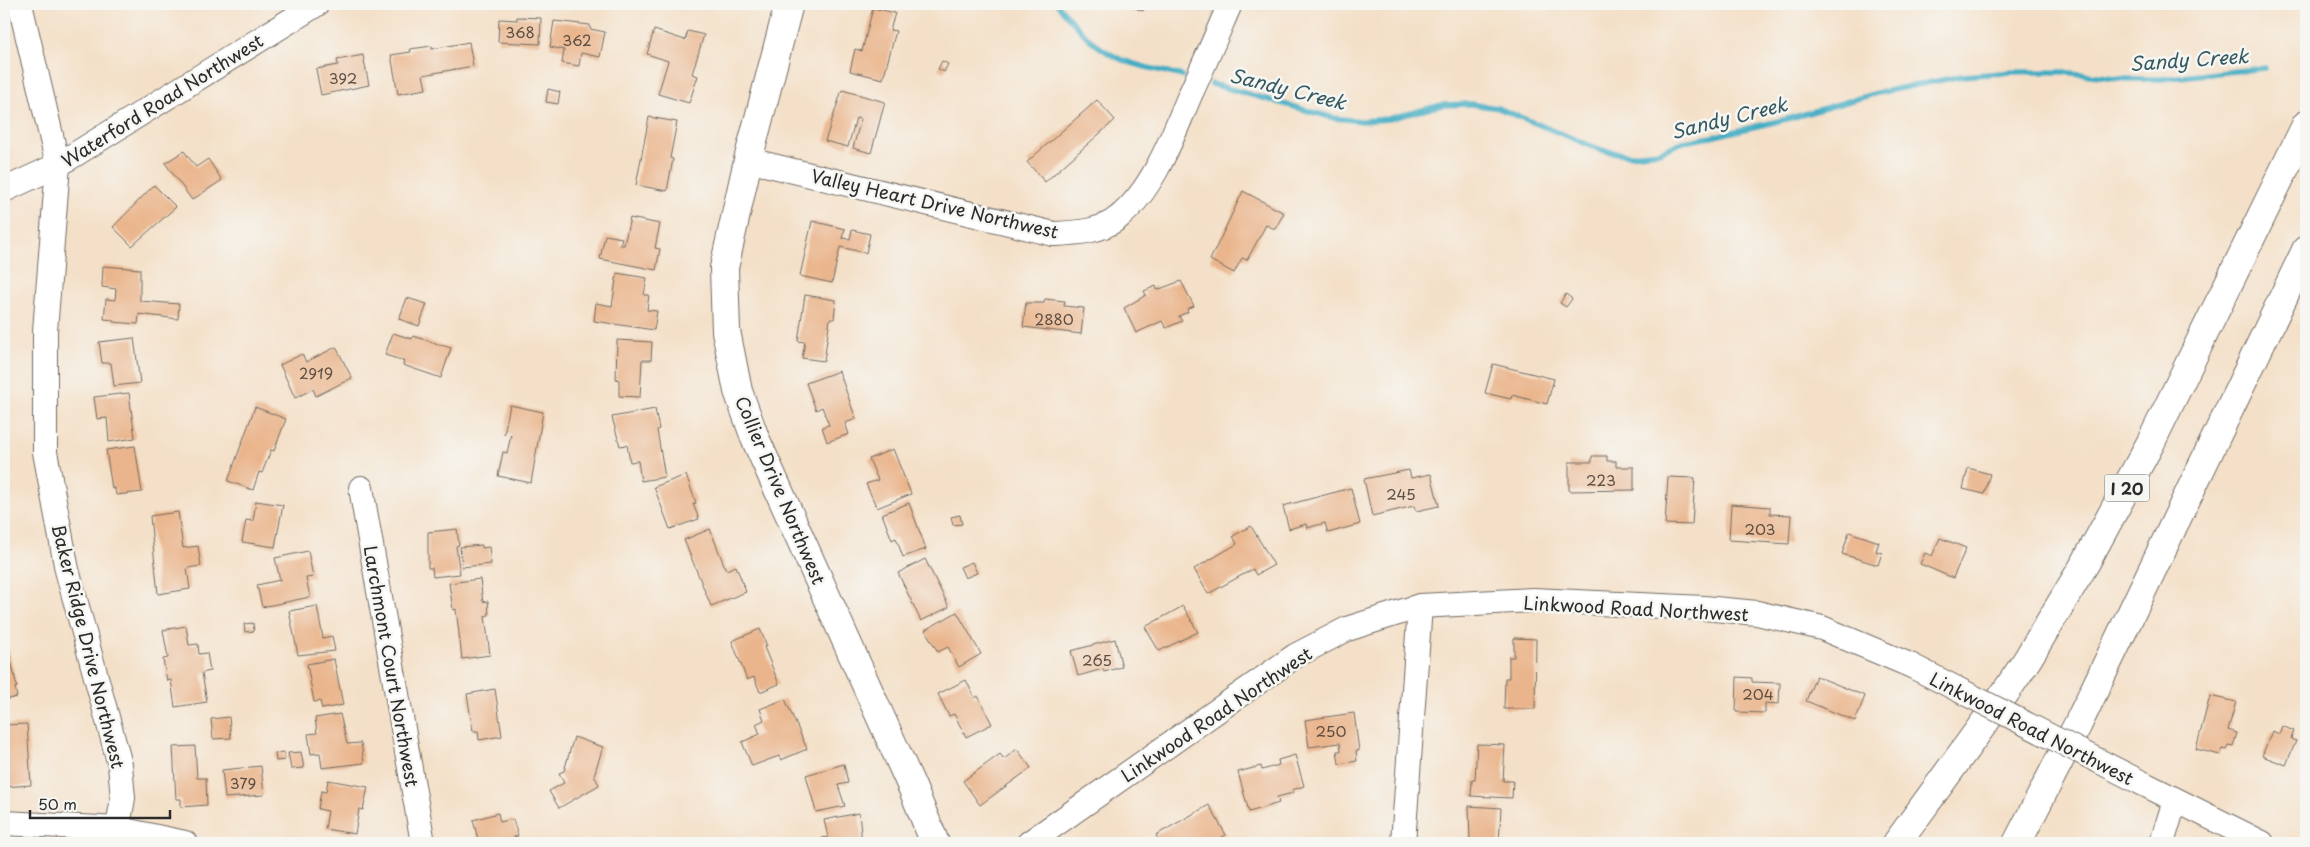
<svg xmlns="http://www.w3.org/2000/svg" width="2310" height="847" font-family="'Playpen Sans',sans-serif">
	<rect width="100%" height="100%" fill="#f6f6f2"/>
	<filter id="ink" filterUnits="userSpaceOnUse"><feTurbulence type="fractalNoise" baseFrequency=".02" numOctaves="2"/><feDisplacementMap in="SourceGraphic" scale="10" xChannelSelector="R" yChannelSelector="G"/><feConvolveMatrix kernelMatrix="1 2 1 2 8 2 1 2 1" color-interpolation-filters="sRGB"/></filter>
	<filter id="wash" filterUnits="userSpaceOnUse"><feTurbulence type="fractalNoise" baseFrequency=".0096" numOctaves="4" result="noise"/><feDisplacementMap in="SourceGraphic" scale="20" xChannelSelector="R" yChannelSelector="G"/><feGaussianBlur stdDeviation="1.12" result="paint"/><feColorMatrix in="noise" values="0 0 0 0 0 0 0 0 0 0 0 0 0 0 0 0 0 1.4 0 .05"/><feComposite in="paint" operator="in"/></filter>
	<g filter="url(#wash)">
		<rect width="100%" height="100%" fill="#f4e0c8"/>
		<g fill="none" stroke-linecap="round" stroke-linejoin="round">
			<g stroke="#45adc4" stroke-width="5.5">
				<path d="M1057,4C1075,25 1092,46 1118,58C1137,67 1162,70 1182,76"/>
				<polyline points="1212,84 1334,118 1362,121 1388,119 1442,105 1471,104 1498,108 1601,150 1629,155 1659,152 1683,142 1711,137 1787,119 1877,93 1962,76 2013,72 2062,72 2126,79 2161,79 2265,68"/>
			</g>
		</g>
		<g id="blocks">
			<g fill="#eab58c">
				<polygon points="1125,4 1146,4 1143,11"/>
				<polygon points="873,8 895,13 890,30 896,31 883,79 850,71 855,49 862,51"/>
				<polygon points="517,17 541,18 540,44 498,42 499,19 517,20"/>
				<polygon points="554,21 590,25 590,29 605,32 600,57 581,53 579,66 562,63 564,50 550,47"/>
				<polygon points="654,30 685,40 688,31 704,35 692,74 698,76 689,103 658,94 668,61 647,54"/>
				<polygon points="469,42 473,66 423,75 426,89 398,94 391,55 411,52 410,49 432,46 432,49"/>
				<polygon points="363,55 369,85 321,95 316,69 338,65 337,60"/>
				<polygon points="942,61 948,64 944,72 938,69"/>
				<polygon points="548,89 560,92 558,104 546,102"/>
				<polygon points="842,90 885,102 871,153 853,148 861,119 856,118 848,147 825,141"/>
				<polygon points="1097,100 1115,120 1045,182 1027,162"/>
				<polygon points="649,117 677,122 670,158 673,159 667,191 636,185"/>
				<polygon points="184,151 196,167 208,159 222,180 192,200 165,163"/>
				<polygon points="154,185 176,207 132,246 113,227"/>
				<polygon points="1243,191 1284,213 1275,229 1266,225 1247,260 1242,258 1234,273 1210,260"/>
				<polygon points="630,218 660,224 655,248 660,249 656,270 600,259 605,235 622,238 620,245 624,245"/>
				<polygon points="812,221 845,229 842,238 850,239 852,230 870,234 866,253 840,247 832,283 800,276"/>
				<polygon points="103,266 140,269 140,301 179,304 178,319 139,314 138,324 113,322 113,320 104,319 106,299 115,300 116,289 102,287"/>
				<polygon points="617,273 647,278 644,295 649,295 647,310 657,311 654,330 594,321 596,303 612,306"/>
				<polygon points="1181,281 1194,306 1187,309 1188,312 1179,316 1182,321 1166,328 1162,321 1136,333 1124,308 1146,295 1144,291 1156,286 1157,290"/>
				<polygon points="1566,294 1572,299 1566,307 1560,303"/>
				<polygon points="805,295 836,300 834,319 830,319 824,361 802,358 805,342 798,341"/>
				<polygon points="407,298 427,304 419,326 399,319"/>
				<polygon points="1045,299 1065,301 1064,306 1084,308 1081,334 1023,327 1026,303 1044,303"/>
				<polygon points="393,333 412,339 413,336 451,348 441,378 403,365 404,361 385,355"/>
				<polygon points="134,338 140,383 114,386 111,363 102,363 99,342"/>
				<polygon points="617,340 652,342 651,360 642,360 640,397 619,396 619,380 616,379"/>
				<polygon points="336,347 352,378 316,396 313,389 295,398 280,365 302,354 306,362"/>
				<polygon points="1493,364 1554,379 1547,404 1512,395 1511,399 1485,393"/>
				<polygon points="839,371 856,419 845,423 849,434 827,442 822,427 829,425 822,407 816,410 806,383"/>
				<polygon points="129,393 135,438 109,442 107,418 97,419 94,397"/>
				<polygon points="510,405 543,412 531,483 498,476 503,452 507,453 511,435 504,434"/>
				<polygon points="255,407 286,419 274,451 271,450 262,473 259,472 253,490 228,481"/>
				<polygon points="655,409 659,429 657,430 665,477 641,481 638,461 630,462 627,445 620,446 612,417"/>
				<polygon points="135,446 142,492 116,495 115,488 112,489 106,450"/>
				<polygon points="893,449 911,494 877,508 866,484 878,480 869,459"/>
				<polygon points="1592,456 1607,456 1607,461 1616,461 1616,467 1634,467 1634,490 1569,491 1569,462 1592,462"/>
				<polygon points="1968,468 1990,474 1984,494 1963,489"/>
				<polygon points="1409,470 1411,478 1431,474 1439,506 1416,511 1414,506 1372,516 1364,479"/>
				<polygon points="686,475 696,503 693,504 699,519 670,529 654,487"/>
				<polygon points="1668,477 1695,478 1692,525 1665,524"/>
				<polygon points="1351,488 1360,524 1328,533 1325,523 1307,528 1306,524 1289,529 1283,506"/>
				<polygon points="256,501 283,505 275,547 242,542 246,520 253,521"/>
				<polygon points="909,503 926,549 903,557 896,538 892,540 882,514"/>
				<polygon points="1731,504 1770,507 1770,514 1791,515 1789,544 1729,540"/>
				<polygon points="178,512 183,548 198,546 201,566 187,568 190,589 158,594 150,516"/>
				<polygon points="960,515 962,524 953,525 951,517"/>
				<polygon points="1251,526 1274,565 1256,575 1253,569 1208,594 1194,569 1237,544 1233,536"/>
				<polygon points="457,529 459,545 456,546 460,574 433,577 432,568 428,568 428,532"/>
				<polygon points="710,529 726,570 736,566 746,592 711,606 684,540"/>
				<polygon points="1849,532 1879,542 1876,551 1882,553 1878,565 1842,554"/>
				<polygon points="1940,538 1966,548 1953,578 1920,564 1925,553 1932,556"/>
				<polygon points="482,545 482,548 489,547 491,564 462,567 460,547"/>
				<polygon points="308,551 313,577 306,578 310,597 262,607 257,585 280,580 275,558"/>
				<polygon points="925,559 949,607 921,621 898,573"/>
				<polygon points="972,562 977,573 965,578 960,567"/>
				<polygon points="480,579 483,602 488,601 489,615 485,616 490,655 462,659 456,609 453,610 449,583"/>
				<polygon points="317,606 323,638 332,636 335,651 298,655 289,611"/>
				<polygon points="1183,606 1198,632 1159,651 1145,627"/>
				<polygon points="957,612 981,654 959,667 948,647 938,652 925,630"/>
				<polygon points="253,623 254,631 245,632 244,624"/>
				<polygon points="186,626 189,645 198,644 199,654 207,653 210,671 202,673 207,702 175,707 171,680 167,681 163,659 168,658 163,630"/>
				<polygon points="760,629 767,646 764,647 779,684 760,692 754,677 747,680 732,641"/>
				<polygon points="1514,638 1536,639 1535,709 1504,709 1505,678 1509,678 1509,657 1514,657"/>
				<polygon points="1115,639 1122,667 1104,672 1103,669 1078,676 1071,651"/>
				<polygon points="8,647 17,687 15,687 17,697 4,700 4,648"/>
				<polygon points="334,659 343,705 322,709 320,701 314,702 307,664"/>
				<polygon points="1816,676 1865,696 1855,721 1806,701"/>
				<polygon points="1737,677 1752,678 1752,682 1780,683 1779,704 1765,703 1765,713 1736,712"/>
				<polygon points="966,680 975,698 978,696 992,724 966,737 954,714 949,716 938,694"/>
				<polygon points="495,689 502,736 479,740 478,731 473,731 467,694"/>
				<polygon points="2210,696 2236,702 2228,730 2237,733 2233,747 2228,746 2227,750 2222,749 2220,755 2196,749"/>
				<polygon points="785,699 807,749 781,760 779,756 752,766 742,742 760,734 756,724 764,720 760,709"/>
				<polygon points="1354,713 1359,751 1356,751 1357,761 1339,764 1337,751 1341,751 1340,743 1309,747 1305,720"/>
				<polygon points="340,714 347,744 361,743 364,763 322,768 320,753 311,754 308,734 317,733 315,718"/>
				<polygon points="229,717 231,738 213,739 211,719"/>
				<polygon points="27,724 31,785 4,787 4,725"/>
				<polygon points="2282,726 2294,731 2291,739 2296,741 2286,765 2262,756 2272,731 2279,734"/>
				<polygon points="574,737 603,747 594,775 599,785 559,808 549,791 564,783 559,773 564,771"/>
				<polygon points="1477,744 1505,745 1503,781 1513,781 1512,798 1471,796 1472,780 1475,780"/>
				<polygon points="195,746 197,778 206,778 207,805 181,807 181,799 176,799 173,747"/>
				<polygon points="1017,749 1031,768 980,805 963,781 1000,754 1004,759"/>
				<polygon points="284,752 285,760 276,761 275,753"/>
				<polygon points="301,752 304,768 291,769 288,753"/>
				<polygon points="1295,755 1304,786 1292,790 1293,793 1277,797 1279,803 1249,812 1238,772 1261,766 1262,770 1279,765 1278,760"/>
				<polygon points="844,764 848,783 838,785 845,806 816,812 806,775"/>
				<polygon points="261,766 264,795 225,798 222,770"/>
				<polygon points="328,780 368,787 363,810 359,809 355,834 325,829 328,811 318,809 321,791 326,792"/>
				<polygon points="1209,805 1226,835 1211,843 1208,841 1204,843 1160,843 1156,835"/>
				<polygon points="1469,806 1501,808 1499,843 1470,843"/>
				<polygon points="498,813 500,822 513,819 518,836 514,837 515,843 479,843 473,820"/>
				<polygon points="859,813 862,843 823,843 822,838 828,837 824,820"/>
			</g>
		</g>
	</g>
	<g filter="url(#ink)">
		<use href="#blocks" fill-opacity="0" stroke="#716a62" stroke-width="1"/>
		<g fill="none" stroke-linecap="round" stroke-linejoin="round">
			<g stroke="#716a62" stroke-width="26">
				<g id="minor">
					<polyline points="20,4 58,165 45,331 45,452 67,570 120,765 123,798 115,843"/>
					<path d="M748,160L1054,234C1075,233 1102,232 1119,217C1154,189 1173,135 1190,95C1204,65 1217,34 1230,4"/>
					<polyline points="4,190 58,165 317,4"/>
					<polyline points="361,488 423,843"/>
					<polyline points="2142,783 2262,843"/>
					<polyline points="4,823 119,829 185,843"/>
					<polyline points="1029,843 1295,656 1347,629 1420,606 1533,600 1704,608 1757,613 1822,628 1912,666"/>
					<polyline points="1403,843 1420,606"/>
					<polyline points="2162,843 2175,800"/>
				</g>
			</g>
			<g stroke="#716a62" stroke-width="30">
				<polyline id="major" points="789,4 748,160 724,268 726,331 738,391 755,438 912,787 935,843"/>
			</g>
			<g stroke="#716a62" stroke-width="30">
				<g id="highway">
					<polyline points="1897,843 1995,708 2027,660 2086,562 2151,442 2306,125"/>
					<polyline points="2017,843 2078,724 2306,250"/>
				</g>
			</g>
			<use href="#minor" stroke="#fff" stroke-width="24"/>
			<use href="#major" stroke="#fff" stroke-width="28"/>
			<use href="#highway" stroke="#fff" stroke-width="28"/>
			<g stroke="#716a62" stroke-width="26" stroke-linecap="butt">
				<polyline id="minor-bridge" points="1912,666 2142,783"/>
			</g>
			<use href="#minor-bridge" stroke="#fff" stroke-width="24"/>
		</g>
	</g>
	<g text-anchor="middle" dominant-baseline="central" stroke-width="5" stroke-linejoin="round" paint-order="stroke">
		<g font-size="15" fill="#5b4e43">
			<text x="520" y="31">368</text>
			<text x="577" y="39">362</text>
			<text x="343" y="77">392</text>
			<text x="1054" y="318">2880</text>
			<text x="316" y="372">2919</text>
			<text x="1601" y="479">223</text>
			<text x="1401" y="493">245</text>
			<text x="1760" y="528">203</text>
			<text x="1097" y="659">265</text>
			<text x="1758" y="693">204</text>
			<text x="1331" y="730">250</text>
			<text x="243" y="782">379</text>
		</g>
		<rect fill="#f6f6f2" stroke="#686867" stroke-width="1" x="2104.5" y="474.5" width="45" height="27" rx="4"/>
		<g font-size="16" font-weight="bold" fill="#2b2b2b">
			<text x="2127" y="488">I 20</text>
		</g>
		<g font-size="18" fill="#2b2b2b" stroke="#f6f6f2">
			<text transform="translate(162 100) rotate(-32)">Waterford Road Northwest</text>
			<text transform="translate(935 203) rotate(13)">Valley Heart Drive Northwest</text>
			<text transform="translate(781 490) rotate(67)">Collier Drive Northwest</text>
			<text transform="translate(1636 608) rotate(3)">Linkwood Road Northwest</text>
			<text transform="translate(89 646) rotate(76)">Baker Ridge Drive Northwest</text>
			<text transform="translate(392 666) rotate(80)">Larchmont Court Northwest</text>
			<text transform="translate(1216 714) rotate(-34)">Linkwood Road Northwest</text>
			<text transform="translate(2032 728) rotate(27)">Linkwood Road Northwest</text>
		</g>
		<g font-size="19" font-style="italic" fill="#345861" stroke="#f6f6f2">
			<text transform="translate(2189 59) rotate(-4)">Sandy Creek</text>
			<text transform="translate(1288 88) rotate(14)">Sandy Creek</text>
			<text transform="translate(1729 117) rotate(-14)">Sandy Creek</text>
		</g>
	</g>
	<rect width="2310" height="847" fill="none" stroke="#f6f6f2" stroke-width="20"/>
	<path d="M30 810v8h140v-8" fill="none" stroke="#2b2b2b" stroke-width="2.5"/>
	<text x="38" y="810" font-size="15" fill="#2b2b2b" stroke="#f6f6f2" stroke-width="4" paint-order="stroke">50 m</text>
</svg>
